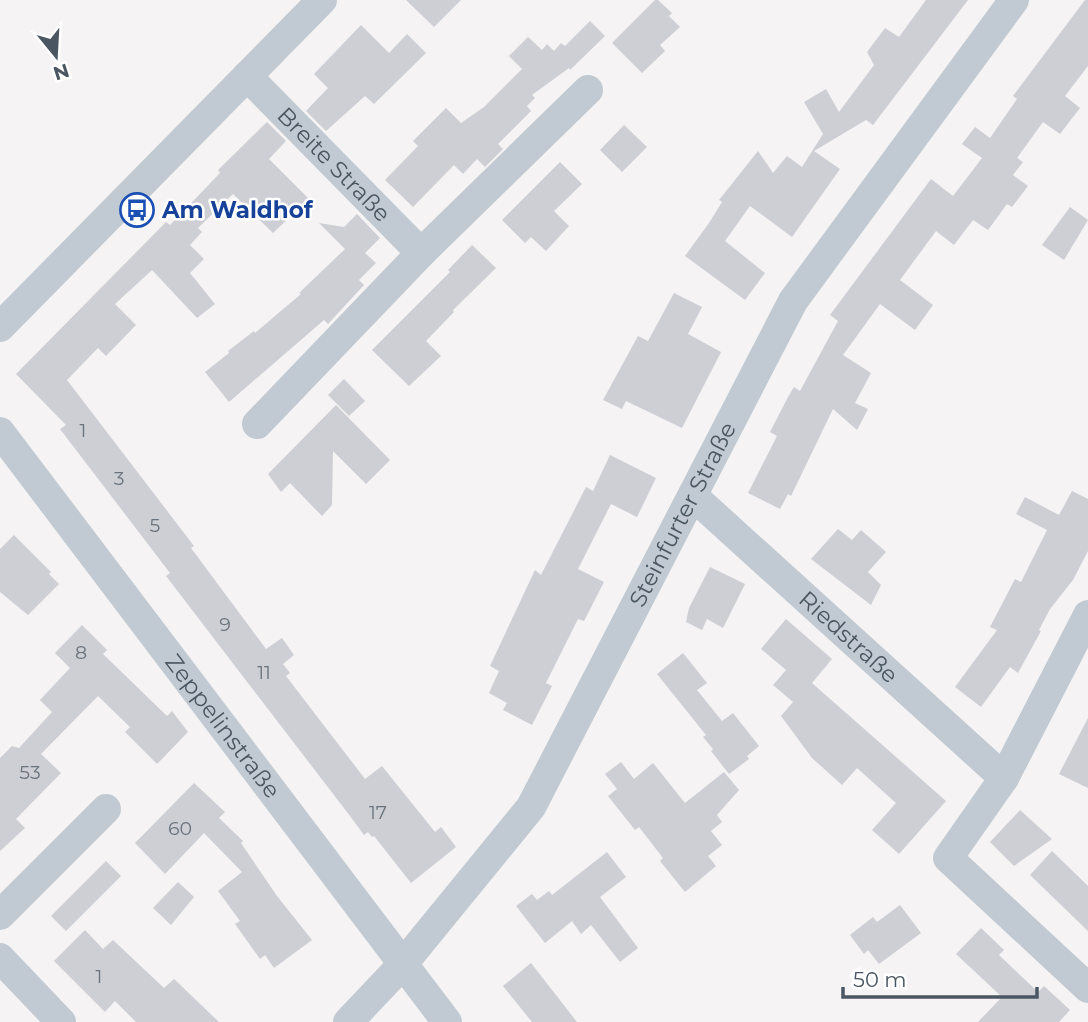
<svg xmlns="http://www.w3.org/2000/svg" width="1088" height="1022" font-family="Montserrat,sans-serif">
	<rect width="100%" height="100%" fill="#f5f3f3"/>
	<g fill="#cdcfd5">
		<polygon points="406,0 461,0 434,27"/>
		<polygon points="655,0 658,0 672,13 669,16 680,27 660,45 665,51 642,73 612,43"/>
		<polygon points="926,0 968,0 873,125 866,120 814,151 840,169 792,237 750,206 725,241 765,273 745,300 685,256 709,223 722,202 719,200 758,151 773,173 787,156 802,167 823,134 804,102 826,89 839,112 874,65 867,52 885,28 899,37"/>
		<polygon points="1085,0 1088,0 1088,66 1065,96 1080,108 1060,134 1043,122 1017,158 1023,162 1013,175 1028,186 1012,207 1007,204 988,230 973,220 954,245 936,231 900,280 933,305 915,330 880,304 843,355 871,373 855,403 868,409 857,430 833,409 791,496 788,494 780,509 748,493 777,436 770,432 788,397 794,387 800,391 838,321 830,315 931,179 953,196 982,158 962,144 975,127 990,138 1017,99 1013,96"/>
		<polygon points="590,21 605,36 570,70 569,68 532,95 535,98 527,106 531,111 498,144 503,149 485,167 477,159 463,174 454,165 413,207 385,180 418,146 413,141 446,108 461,123 484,107 522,69 509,56 528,37 542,50 547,44 554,51 561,43 565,46"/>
		<polygon points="361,25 389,53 407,34 426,53 374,104 365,96 326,131 306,111 328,88 314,74"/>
		<polygon points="267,122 286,141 269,159 309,199 273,233 233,194 198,228 202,232 190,245 204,259 190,273 215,304 197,318 152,270 115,304 136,325 106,356 98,348 67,380 194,546 191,548 266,649 282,638 294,655 283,664 290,673 286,676 365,779 382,766 435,832 441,827 456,847 411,883 374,836 372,837 368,832 364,835 350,816 166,576 170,573 60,429 66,425 16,374 166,222 170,225 220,173 218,170"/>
		<polygon points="624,125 647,147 622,172 600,150"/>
		<polygon points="560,162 582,184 554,211 569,226 546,251 531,237 525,243 502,220"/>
		<polygon points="1070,207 1088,220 1064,260 1042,245"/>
		<polygon points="357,214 380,238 365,253 376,263 359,280 364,285 328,324 324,320 229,402 205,372 229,353 228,351 254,331 255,333 301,294 299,293 345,249 319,223 344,227"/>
		<polygon points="472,245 496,268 453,310 454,312 426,341 441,356 409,386 372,350 450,272 448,270"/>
		<polygon points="674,293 702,307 688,334 721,352 682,428 626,401 622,409 603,400 638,336 648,341"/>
		<polygon points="344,379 365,401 349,416 328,395"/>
		<polygon points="336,405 390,460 366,484 333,451 332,505 322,516 290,483 281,492 268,474"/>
		<polygon points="610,455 656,478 637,517 611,504 578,569 604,582 584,621 578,619 546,683 552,686 532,725 503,710 507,703 489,693 499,671 490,666 535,570 541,575 586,487 593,491"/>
		<polygon points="1072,491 1088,499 1088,551 1073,580 1050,609 1039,630 1041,631 1018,673 1010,667 981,707 955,687 997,630 990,627 1015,579 1021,582 1047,530 1016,514 1025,497 1059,515"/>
		<polygon points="838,529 852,540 861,530 886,552 868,572 881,585 871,605 811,559"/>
		<polygon points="14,535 51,572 49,574 59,584 28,615 0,592 0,549"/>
		<polygon points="710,567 745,584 723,628 707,619 702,630 686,622 689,608"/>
		<polygon points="786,619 832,659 812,683 946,801 899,854 872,830 896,803 857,768 842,785 812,758 781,716 793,702 773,685 786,670 761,649"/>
		<polygon points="82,625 107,650 103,654 167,716 172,711 188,732 157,764 125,732 130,727 98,696 41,754 61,773 16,819 25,828 0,851 0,758 12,746 19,748 52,712 40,700 70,668 55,653"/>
		<polygon points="683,653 707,683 697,690 722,721 733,713 759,746 747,756 749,759 729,774 711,751 713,749 703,737 706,735 657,674"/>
		<polygon points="1088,718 1088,788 1059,774"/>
		<polygon points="621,762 634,779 653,763 685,803 724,772 739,790 717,815 722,822 711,831 722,845 708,856 716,866 685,892 660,861 663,858 639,827 635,830 608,796 617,789 605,774"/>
		<polygon points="194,783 225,812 219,818 243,841 241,843 277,896 312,940 274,968 265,955 260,959 235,924 240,921 218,891 242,872 204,833 165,874 135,843"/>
		<polygon points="1020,810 1052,839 1014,866 990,842"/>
		<polygon points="1052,851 1088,886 1088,931 1030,875"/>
		<polygon points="607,852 626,877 600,897 638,948 620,962 591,925 581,934 572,921 545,943 516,906 532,894 537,900 549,891 552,895"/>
		<polygon points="106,861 121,876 66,931 51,916"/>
		<polygon points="178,882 194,897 171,925 153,908"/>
		<polygon points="900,905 921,933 879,964 868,950 864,954 850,935 873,917 877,922"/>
		<polygon points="981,928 1004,950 999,955 1038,992 1044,986 1070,1010 1059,1022 978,1022 1002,997 956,954"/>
		<polygon points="85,930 103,949 113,940 164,988 174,979 219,1022 136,1022 115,1001 105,1012 54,961"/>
		<polygon points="531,963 577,1022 532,1022 503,986"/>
	</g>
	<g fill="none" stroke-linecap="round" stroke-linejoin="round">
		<g stroke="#c1cad2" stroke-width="30">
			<path id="s1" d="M247,76L421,253"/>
			<polyline points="0,327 322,0"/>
			<polyline points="257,424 421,253 588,90"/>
			<path id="s2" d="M0,432L447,1022"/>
			<path id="s3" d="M693,496L1004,778"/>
			<polyline points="1088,615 1004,778 948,858 1088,988"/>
			<polyline points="0,915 106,809"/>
			<polyline points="0,958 61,1022"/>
			<path id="s4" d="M348,1022L402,965L531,807L793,301L1014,0"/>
		</g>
	</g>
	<defs>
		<g id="bus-ring" transform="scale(1.75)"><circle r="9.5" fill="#fff" stroke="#1a4fb4" stroke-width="1.5"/><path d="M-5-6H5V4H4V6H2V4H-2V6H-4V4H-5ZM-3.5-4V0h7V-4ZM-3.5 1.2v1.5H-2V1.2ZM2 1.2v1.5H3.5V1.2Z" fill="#1a4fb4"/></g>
	</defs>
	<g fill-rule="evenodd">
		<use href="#bus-ring" x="137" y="210"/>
	</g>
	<g text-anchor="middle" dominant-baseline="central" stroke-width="5" stroke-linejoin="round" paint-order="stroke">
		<g font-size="19" fill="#6b747e">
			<text x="83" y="430">1</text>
			<text x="119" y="478">3</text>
			<text x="155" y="525">5</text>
			<text x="225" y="624">9</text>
			<text x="81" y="652">8</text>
			<text x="264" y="672">11</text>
			<text x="30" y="772">53</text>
			<text x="378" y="812">17</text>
			<text x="180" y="828">60</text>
			<text x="99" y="976">1</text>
		</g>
		<g font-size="23" fill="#4a5661" stroke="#fff">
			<text stroke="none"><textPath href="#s1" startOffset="124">Breite Straße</textPath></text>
			<text stroke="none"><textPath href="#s4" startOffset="612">Steinfurter Straße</textPath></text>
			<text stroke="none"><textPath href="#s3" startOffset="210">Riedstraße</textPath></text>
			<text stroke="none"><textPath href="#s2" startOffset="369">Zeppelinstraße</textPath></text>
		</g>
		<g font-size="23" font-weight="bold" fill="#164399" stroke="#fff" text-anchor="start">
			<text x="162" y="210">Am Waldhof</text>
		</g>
	</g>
	<g transform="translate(56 56) rotate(162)" stroke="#ffffff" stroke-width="5" paint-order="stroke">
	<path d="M0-5L12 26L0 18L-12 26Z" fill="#4a5661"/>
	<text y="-10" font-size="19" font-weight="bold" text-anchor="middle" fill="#4a5661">N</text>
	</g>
	<path d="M843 987v10h194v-10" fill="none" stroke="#4a5661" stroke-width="3.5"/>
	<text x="853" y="987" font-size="21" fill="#4a5661" stroke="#ffffff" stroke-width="5" paint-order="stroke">50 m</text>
</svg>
